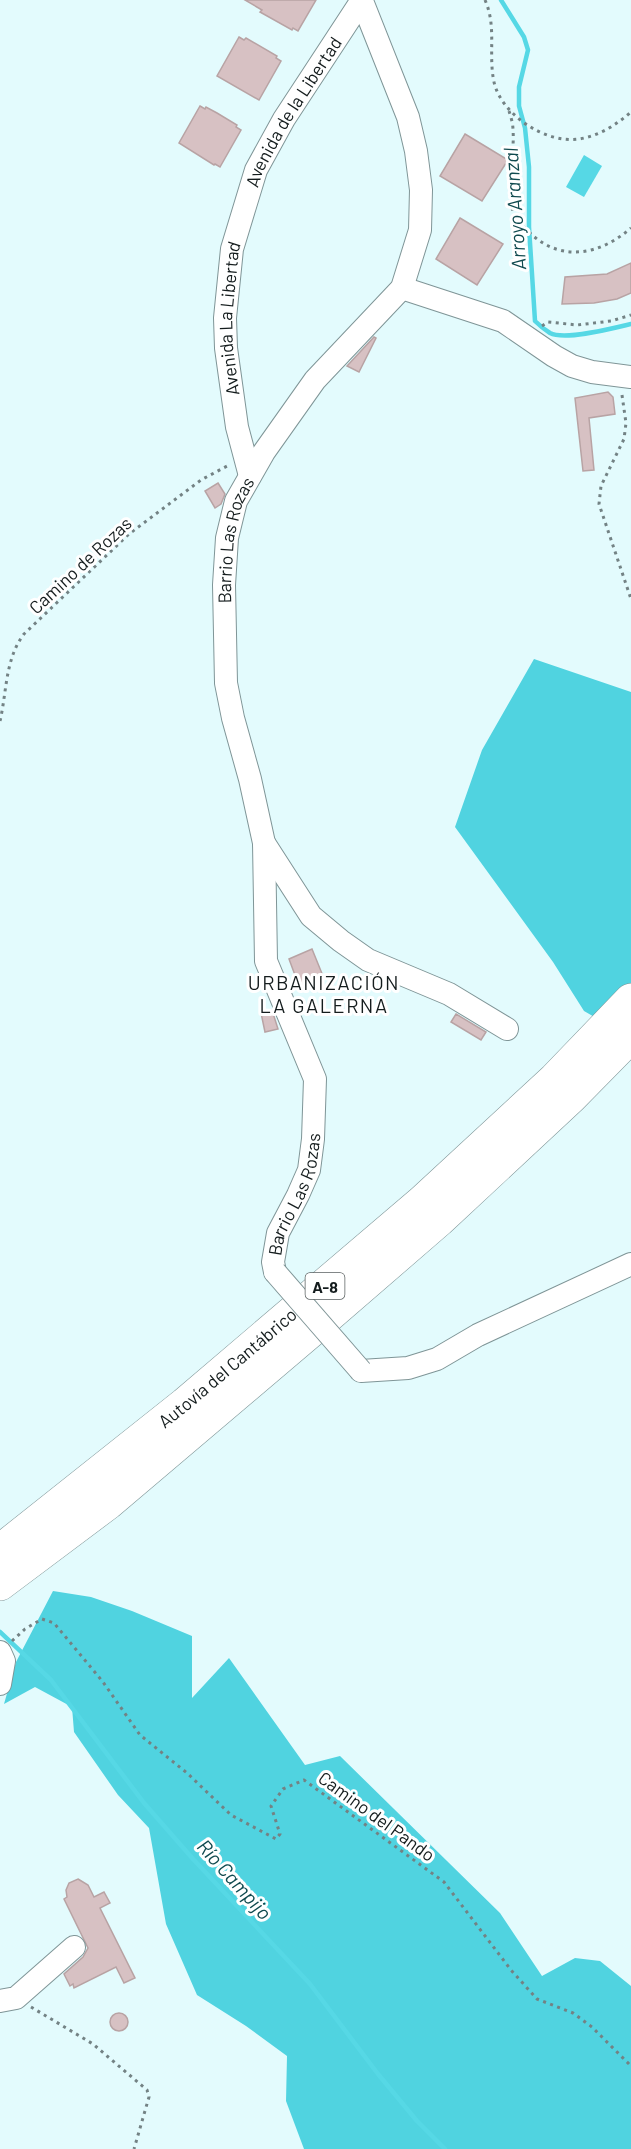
<svg xmlns="http://www.w3.org/2000/svg" width="631" height="2149" font-family="Barlow,sans-serif">
	<rect width="100%" height="100%" fill="#e3fbfd"/>
	<g fill="#50d3e0">
		<polygon points="534,659 631,692 631,1038 584,1011 553,962 455,827 482,750"/>
		<polygon points="53,1591 91,1597 132,1611 192,1636 192,1698 229,1658 305,1765 340,1756 500,1913 542,1976 575,1958 600,1961 631,1986 631,2149 304,2149 286,2101 287,2056 246,2026 197,1995 166,1924 149,1828 118,1795 74,1732 72,1707 35,1687 4,1704 16,1662"/>
	</g>
	<polygon fill="#56d8e5" points="584,155 602,166 584,197 566,187"/>
	<g fill="none" stroke-linecap="round" stroke-linejoin="round">
		<g stroke="#56d8e5" stroke-width="4.5">
			<path d="M501,0L524,37L528,50L519,87V106L525,128L529,167V227L535,321C539,325 545,330 550,333C565,341 614,328 631,324"/>
			<polyline points="0,1632 51,1680 144,1803 193,1859 310,1984 378,2074 417,2121 445,2149"/>
		</g>
	</g>
	<g fill="#d7c1c3" stroke="#b8a3a4" stroke-width="1.5">
		<polygon points="245,0 316,0 298,31 293,28 292,30 260,12 262,10"/>
		<polygon points="239,37 244,40 246,38 277,56 276,58 281,61 259,100 217,76"/>
		<polygon points="200,106 205,109 206,107 217,113 237,125 236,127 241,130 220,167 215,164 214,165 179,143"/>
		<polygon points="465,134 508,160 482,201 440,176"/>
		<polygon points="460,218 503,244 477,285 436,259"/>
		<polygon points="631,263 631,293 617,299 594,303 562,304 565,277 607,274"/>
		<polygon points="374,337 376,338 359,372 347,366"/>
		<polygon points="608,392 613,397 615,414 589,418 594,470 583,471 575,398"/>
		<polygon points="218,483 225,494 221,504 215,508 205,491"/>
		<polygon points="312,949 323,976 299,986 289,959"/>
		<polygon points="272,1010 278,1029 265,1032 261,1013"/>
		<polygon points="456,1014 486,1032 481,1040 451,1022"/>
		<polygon points="78,1879 88,1885 94,1897 104,1892 110,1903 100,1908 135,1978 124,1983 116,1967 74,1988 73,1984 70,1986 64,1974 83,1957 88,1948 64,1899 67,1897 66,1890 69,1883"/>
		<circle cx="119" cy="2022" r="9"/>
	</g>
	<g fill="none" stroke-linecap="round" stroke-linejoin="round">
		<g stroke="#7f9597" stroke-width="24">
			<g id="minor">
				<polyline points="402,288 503,321 554,356 572,366 592,372 631,377"/>
				<path id="s1" d="M250,476L237,427L226,348L225,318L232,249L256,170L284,119L362,0"/>
				<polyline points="264,843 311,916 341,941 368,960 449,994 507,1029"/>
				<path id="s2" d="M275,1272L273,1262L278,1233L298,1195L309,1170L313,1139L315,1079L266,961L264,843L250,779L233,718L226,683L224,585L227,538L236,501L264,452L315,380L402,288L420,230L421,190L416,151L408,117L362,1"/>
				<polyline points="361,1371 408,1368 437,1359 478,1335 631,1264"/>
				<polyline points="0,1652 4,1661 0,1684"/>
				<polyline points="0,2001 16,1998 74,1947"/>
			</g>
		</g>
		<g stroke="#7f9597" stroke-width="34">
			<g id="highway">
				<path id="s3" d="M0,1551L185,1404L422,1202L555,1079L631,1000"/>
				<polyline points="0,1584 108,1503 313,1329 439,1220 571,1097 631,1036"/>
			</g>
		</g>
		<g stroke="#738284" stroke-width="3" stroke-dasharray="3 4.5" stroke-linecap="butt">
			<path d="M485,0C497,27 488,54 494,82C501,114 545,144 579,139C599,136 616,125 631,112"/>
			<path d="M509,111C511,117 513,124 513,130C515,156 505,183 512,208C515,219 524,227 531,234C563,263 601,254 631,228"/>
			<polyline points="542,326 548,322 577,325 611,321 631,315"/>
			<polyline points="622,395 626,423 624,439 601,486 599,504 631,599"/>
			<path d="M0,721C7,691 5,659 24,634L129,534L201,480L229,465"/>
			<polyline points="12,1641 25,1629 42,1619 54,1623 103,1682 140,1735 187,1773 231,1815 276,1839 280,1834 271,1806 283,1789 304,1780 444,1882 511,1970 537,1999 573,2013 592,2027 631,2066"/>
			<polyline points="31,2007 93,2044 147,2090 149,2097 134,2149"/>
		</g>
		<use href="#minor" stroke="#fff" stroke-width="22"/>
		<use href="#highway" stroke="#fff" stroke-width="33"/>
		<g stroke="#7f9597" stroke-width="24" stroke-linecap="butt">
			<polyline id="minor-bridge" points="275,1272 361,1371"/>
		</g>
		<use href="#minor-bridge" stroke="#fff" stroke-width="22"/>
	</g>
	<g text-anchor="middle" dominant-baseline="central" stroke-width="6" stroke-linejoin="round" paint-order="stroke">
		<rect fill="#fff" stroke="#5a6061" stroke-width="1.5" x="305.5" y="1273" width="39" height="26" rx="4.5"/>
		<g font-size="16" font-weight="bold" fill="#141c1d">
			<text x="325" y="1286">A-8</text>
		</g>
		<g font-size="18" fill="#141c1d" stroke="#fff">
			<text stroke="none"><textPath href="#s1" startOffset="381">Avenida de la Libertad</textPath></text>
			<text stroke="none"><textPath href="#s1" startOffset="160">Avenida La Libertad</textPath></text>
			<text stroke="none"><textPath href="#s2" startOffset="756">Barrio Las Rozas</textPath></text>
			<text transform="translate(80 565) rotate(-43)">Camino de Rozas</text>
			<text stroke="none"><textPath href="#s2" startOffset="82">Barrio Las Rozas</textPath></text>
			<text stroke="none"><textPath href="#s3" startOffset="292">Autovía del Cantábrico</textPath></text>
			<text transform="translate(377 1816) rotate(36)">Camino del Pando</text>
		</g>
		<g font-size="20" font-style="italic" fill="#104a4f" stroke="#fff">
			<text transform="translate(514 209) rotate(-94)">Arroyo Aranzal</text>
			<text transform="translate(235 1879) rotate(48)">Río Campijo</text>
		</g>
		<g font-size="20" letter-spacing="1.5" fill="#141c1d" stroke="#fff">
			<text x="324" y="982">URBANIZACIÓN<tspan x="324" dy="23">LA GALERNA</tspan></text>
		</g>
	</g>
</svg>
